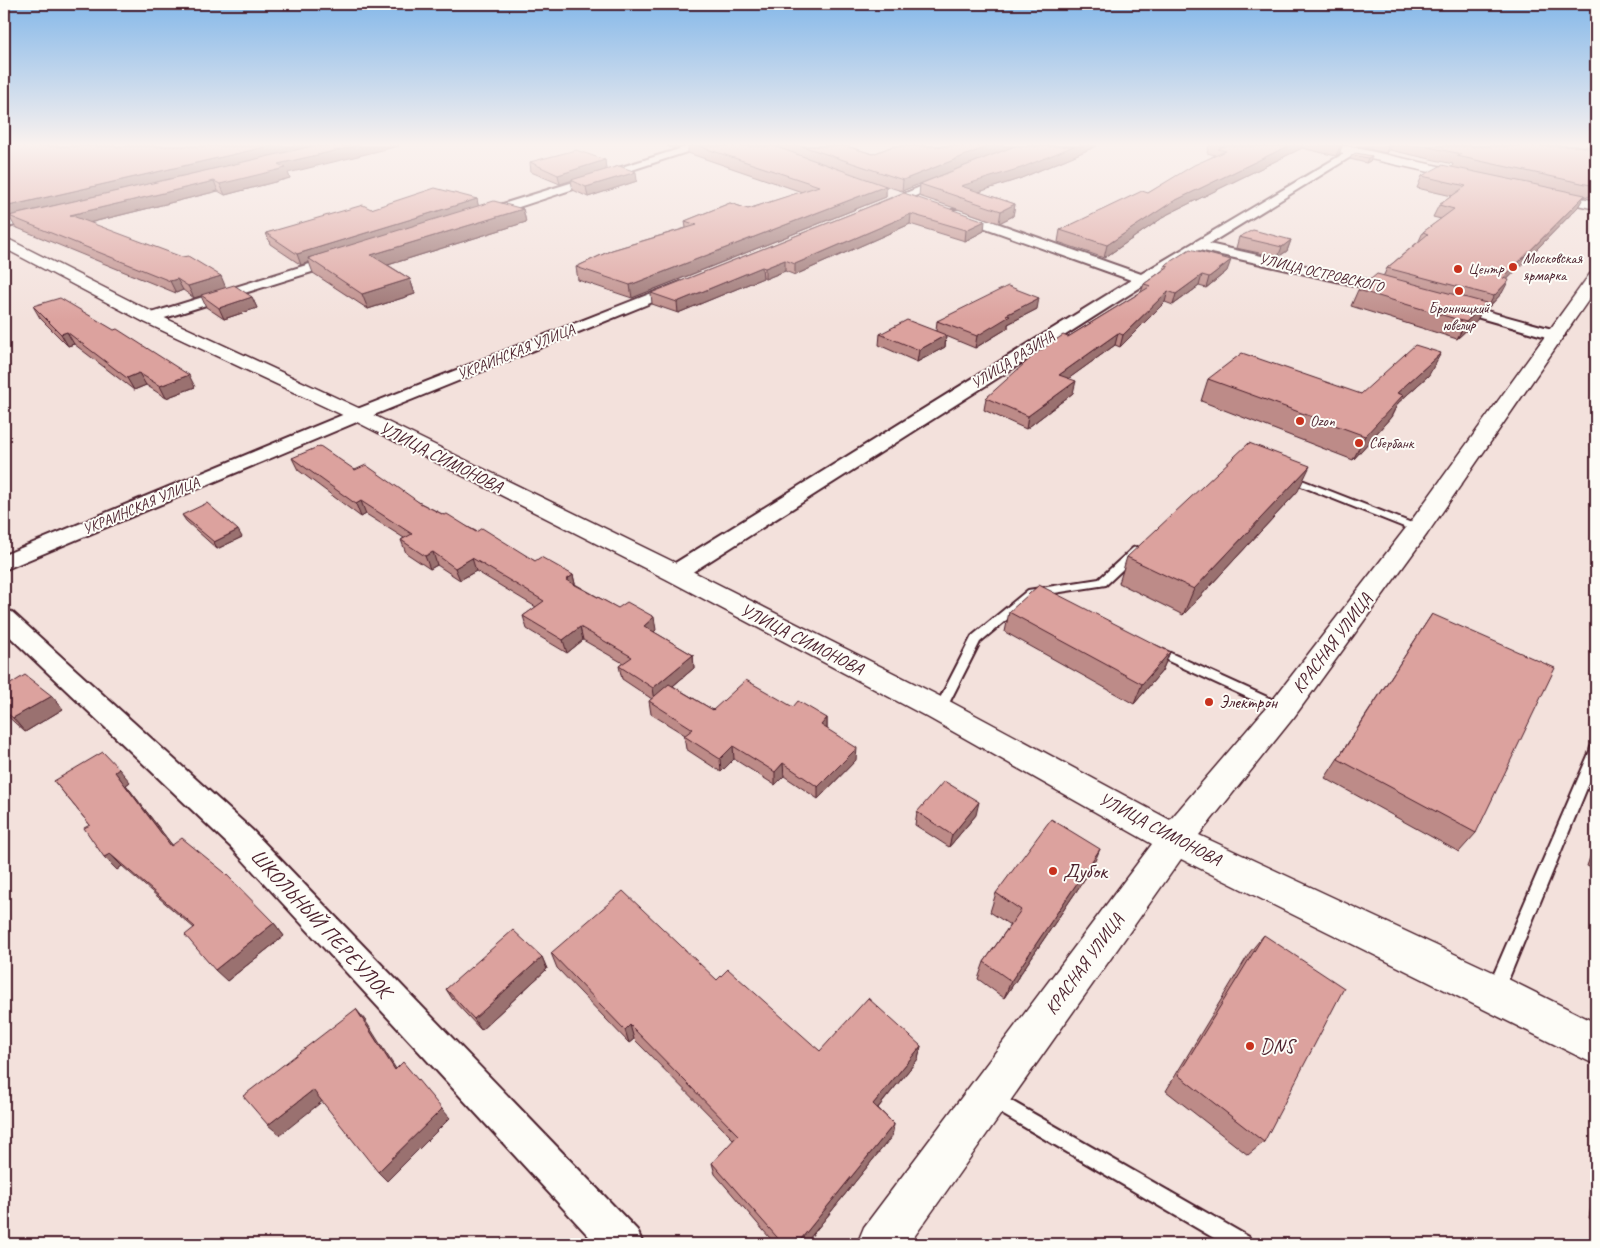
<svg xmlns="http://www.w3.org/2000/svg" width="1600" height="1248" font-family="Caveat,sans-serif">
	<rect width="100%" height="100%" fill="#f3e1dc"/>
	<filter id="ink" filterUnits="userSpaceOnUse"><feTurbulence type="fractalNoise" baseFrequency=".02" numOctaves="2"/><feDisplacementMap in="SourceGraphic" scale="10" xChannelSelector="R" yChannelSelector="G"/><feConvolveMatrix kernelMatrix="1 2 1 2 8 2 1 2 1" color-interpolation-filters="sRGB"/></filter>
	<g filter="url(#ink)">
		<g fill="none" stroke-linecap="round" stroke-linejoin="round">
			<g stroke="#4a1f2b" stroke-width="4">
				<g id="lane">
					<polygon points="1289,475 1422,527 1423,529 1422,531 1414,531 1286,480 1286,476"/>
					<polygon points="1137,547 1142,550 1141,552 1106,585 1035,596 980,642 944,713 936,713 934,710 972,636 1028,590 1099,579 1133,548"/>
					<polygon points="1155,646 1287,706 1289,709 1287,712 1279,712 1151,653 1149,650 1151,647"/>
					<polygon points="1596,746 1596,766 1502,995 1496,997 1490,995 1488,989 1490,983 1590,751 1591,747"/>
					<polygon points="994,1091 1249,1237 1252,1244 1224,1244 988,1106 985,1100 988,1094"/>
				</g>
			</g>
			<g stroke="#4a1f2b" stroke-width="4">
				<g id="street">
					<polygon points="689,146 705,146 485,218 481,219 475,215 477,212"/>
					<polygon points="1353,148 1358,151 1357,153 1209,244 1403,288 1405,291 1403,294 1398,295 1199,250 683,578 675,580 667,578 664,573 667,568 1131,280 952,216 950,213 952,210 960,210 1141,274"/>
					<polygon points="949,175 953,176 953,180 882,210 874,210 872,207"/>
					<polygon points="43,210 47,211 49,214 47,217 4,228 4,220"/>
					<polygon points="342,254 347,255 349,258 347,261 155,321 145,321 142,318 145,315"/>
					<polygon points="680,282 687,286 685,289 364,419 4,570 4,555 352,411"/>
					<polygon points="1450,301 1563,332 1565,335 1557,340 1445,308 1443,305"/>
					<polygon points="4,610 12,612 252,830 637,1230 643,1244 596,1244 232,848 4,631"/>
				</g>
			</g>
			<g stroke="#4a1f2b" stroke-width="3">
				<g id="secondary">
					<polygon points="1324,146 1347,146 1470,173 1477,177 1470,181 1330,150"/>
					<polygon points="1544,190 1596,201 1596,209 1539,197 1537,194 1539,191"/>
					<polygon points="4,237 156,314 365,411 684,567 951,702 1170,820 1272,701 1409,524 1590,274 1596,272 1596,289 1427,534 1294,717 1199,835 1508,979 1596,1023 1596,1065 1181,859 909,1244 857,1244 864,1227 1152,844 929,718 666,579 351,419 144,322 4,248"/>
				</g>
			</g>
			<use href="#lane" fill="#fdfcf7" fill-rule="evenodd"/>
			<use href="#street" fill="#fdfcf7" fill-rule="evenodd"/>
			<use href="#secondary" fill="#fdfcf7" fill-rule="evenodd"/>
		</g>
		<g fill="#bd8b88" stroke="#4a1f2b">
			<polygon points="4,146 288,173 290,178 225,195 218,191 89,223 226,288 252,297 257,308 224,319 206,307 201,296 194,298 183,290 176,293 15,227 10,218 4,219"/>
			<polygon points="667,146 683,146 674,149"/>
			<polygon points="688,146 846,146 873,154 893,146 1097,146 1019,179 978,192 1015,204 1013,216 999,223 919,196 920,184 995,154 902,191 886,186 886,197 632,298 578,280 576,267 612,250 686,228 685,221 730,203 748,209 802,192 688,153"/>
			<polygon points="1209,146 1342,146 1339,154 1336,156 1302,148 1168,214 1104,258 1058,242 1060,230 1148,193 1215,155 1207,153"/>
			<polygon points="1356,146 1596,146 1596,191 1589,197 1584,196 1578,207 1507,279 1502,293 1487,309 1483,308 1477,320 1457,339 1351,306 1358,290 1384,275 1387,268 1419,241 1423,232 1441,219 1433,217 1439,205 1452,196 1417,188 1422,176 1452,167 1453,164 1390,150 1386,153"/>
			<polygon points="1352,155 1372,156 1370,161 1366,163 1350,159"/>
			<polygon points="605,160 606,170 637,181 588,197 573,190 571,181 560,184 531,172 530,162"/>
			<polygon points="904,193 984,231 965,241 910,224 795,275 785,271 765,279 763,278 678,313 652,304 651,293"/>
			<polygon points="477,199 478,206 523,209 526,222 388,265 410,279 415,294 368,309 313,273 309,262 301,265 270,244 266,233 371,209"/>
			<polygon points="1239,237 1291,240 1287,251 1278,257 1236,248"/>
			<polygon points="1165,265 1227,271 1206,288 1199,286 1173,305 1165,302 1120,347 1115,345 1069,378 1073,393 1026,429 984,410 986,398 1068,337 1141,292 1144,284 1163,270"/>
			<polygon points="33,306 195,387 166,398 146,385 134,390 74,344 68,346 40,318"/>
			<polygon points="1037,309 1008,324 1008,328 975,348 946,336 945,347 917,362 879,345 880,334 936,331 937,321"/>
			<polygon points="1429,375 1398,403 1391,417 1353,460 1201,401 1208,379 1361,394"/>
			<polygon points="292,458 355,470 535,561 573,575 575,584 656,630 654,632 693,655 694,668 673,686 713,710 793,707 827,718 827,729 856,760 818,799 784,776 775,785 734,759 721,772 686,749 684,736 685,735 651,714 649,701 652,699 622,679 619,666 623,663 583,640 567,653 527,629 523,616 536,607 476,571 460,580 437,565 430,569 406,553 401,540 404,538 366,514 361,517 298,470"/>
			<polygon points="1298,491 1183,615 1119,583 1127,557"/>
			<polygon points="182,515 242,537 217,549 186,521"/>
			<polygon points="1009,612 1170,652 1162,671 1134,704 1005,632"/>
			<polygon points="1432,614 1476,833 1459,852 1325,778"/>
			<polygon points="4,686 5,687 63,709 25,732 4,713"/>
			<polygon points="54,781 130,782 126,785 172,845 274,923 284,936 227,981 194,928 122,866 117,870 90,825"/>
			<polygon points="917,812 976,815 949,847 915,825"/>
			<polygon points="1596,840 1596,870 1587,866"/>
			<polygon points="1092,868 1004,998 978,979 984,962 1010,925 990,912 996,893"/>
			<polygon points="1264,935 1264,1142 1248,1155 1166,1091 1250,952"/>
			<polygon points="551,953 717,980 820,1051 921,1046 918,1059 878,1108 894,1124 892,1136 805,1244 775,1244 715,1174 712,1163 734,1140 634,1039 629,1043 557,968"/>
			<polygon points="542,957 547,969 481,1030 453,1000 446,989"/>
			<polygon points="1596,1175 1596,1223 1589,1218"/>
		</g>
		<g fill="#9a716f" stroke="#4a1f2b">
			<polygon points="270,146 314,146 9,216 10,218 4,219 4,207"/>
			<polygon points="356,146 399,146 288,173 290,178 225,195 220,184 278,164"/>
			<polygon points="674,146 683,146 674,149"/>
			<polygon points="989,146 1015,146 902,191 903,180"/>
			<polygon points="1074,146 1097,146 1019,179 960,198 961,186"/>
			<polygon points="1288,146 1303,146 1302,148 1168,214 1104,258 1107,245 1172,202"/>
			<polygon points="1340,146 1342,146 1339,154 1336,156"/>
			<polygon points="1388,146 1392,146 1390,150 1386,153"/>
			<polygon points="1372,156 1370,161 1366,163 1368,158"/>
			<polygon points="605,160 606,170 560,184 558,175"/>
			<polygon points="636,172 637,181 588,197 586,187"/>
			<polygon points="214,181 218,191 76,226 70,215"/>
			<polygon points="1596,185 1596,191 1589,197 1595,186"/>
			<polygon points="886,186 886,197 632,298 630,285"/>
			<polygon points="1585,195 1578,207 1496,291 1503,278"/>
			<polygon points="477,199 479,209 308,258 309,262 301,265 297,254"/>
			<polygon points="1015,204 1013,216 999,223 1001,211"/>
			<polygon points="523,209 526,222 375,269 371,255"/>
			<polygon points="911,214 910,224 795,275 795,264"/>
			<polygon points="985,221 984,231 965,241 966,230"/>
			<polygon points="1291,240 1287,251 1278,257 1282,247"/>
			<polygon points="785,260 785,271 765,279 765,268"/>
			<polygon points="1231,260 1227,271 1206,288 1209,277"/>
			<polygon points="762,267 763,278 678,313 677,302"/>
			<polygon points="1202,275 1199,286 1173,305 1176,294"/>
			<polygon points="221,276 226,288 194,298 188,286"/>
			<polygon points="177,279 183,290 176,293 170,281"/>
			<polygon points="410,279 415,294 368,309 362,294"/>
			<polygon points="1509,280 1502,293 1487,309 1494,296"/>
			<polygon points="1168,291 1165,302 1120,347 1123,335"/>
			<polygon points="252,297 257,308 224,319 219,308"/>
			<polygon points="1039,298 1037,309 1008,324 1008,328 975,348 977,336 1006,315"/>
			<polygon points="1486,303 1477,320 1457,339 1466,322"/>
			<polygon points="67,332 74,344 68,346 61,334"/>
			<polygon points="1118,333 1115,345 1057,387 1059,375"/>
			<polygon points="946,335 945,347 917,362 919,350"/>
			<polygon points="1441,353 1429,375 1398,403 1391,417 1353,460 1365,436 1397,393"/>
			<polygon points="139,373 146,385 134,390 127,378"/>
			<polygon points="189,375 195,387 166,398 160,386"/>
			<polygon points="1076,381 1073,393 1026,429 1028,416"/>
			<polygon points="1310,466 1298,491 1183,615 1194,589"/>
			<polygon points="361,501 366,514 361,517 356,504"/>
			<polygon points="238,530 242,537 217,549 214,542"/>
			<polygon points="433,552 437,565 430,569 425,556"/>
			<polygon points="472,558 476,571 460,580 455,568"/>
			<polygon points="573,575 576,588 566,580"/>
			<polygon points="654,617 656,630 646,639 644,626"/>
			<polygon points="580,627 583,640 567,653 563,640"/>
			<polygon points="1170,652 1162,671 1134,704 1142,684"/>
			<polygon points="693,655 694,668 655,701 653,688"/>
			<polygon points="52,696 63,709 25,732 13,718"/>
			<polygon points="827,718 827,730 821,725"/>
			<polygon points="733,746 734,759 721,772 720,759"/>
			<polygon points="857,748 856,760 818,799 818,787"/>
			<polygon points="783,763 784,776 775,785 775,772"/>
			<polygon points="119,769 130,782 126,785 183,859 171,846 115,772"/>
			<polygon points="979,802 976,815 949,847 952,835"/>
			<polygon points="1100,849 1092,868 1004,998 1011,981"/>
			<polygon points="110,854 122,866 117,870 104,857"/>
			<polygon points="274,923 284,936 227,981 215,970"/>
			<polygon points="542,957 547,969 481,1030 474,1019"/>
			<polygon points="356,1009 365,1020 403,1080 395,1070"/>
			<polygon points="630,1025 634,1039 629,1043 625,1030"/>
			<polygon points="921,1046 918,1059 871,1116 873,1104"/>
			<polygon points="313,1090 324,1100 280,1135 268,1125"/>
			<polygon points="442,1109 450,1118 387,1181 378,1172"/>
			<polygon points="894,1124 892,1136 805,1244 797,1244"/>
		</g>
		<g fill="#dca29e" stroke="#4a1f2b">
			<polygon points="4,146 270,146 4,207"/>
			<polygon points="313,146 356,146 278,164 286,168 220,184 214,181 70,215 182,257 188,256 221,276 188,286 177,279 170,281 9,216"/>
			<polygon points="698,146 774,146 886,186 630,285 576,267 612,250 697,225 685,221 730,203 748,209 819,186"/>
			<polygon points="802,146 846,146 873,154 893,146 989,146 903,180"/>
			<polygon points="1015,146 1074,146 1021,168 961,186 1015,204 1001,211 920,184"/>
			<polygon points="1224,146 1288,146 1172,202 1107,245 1060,230 1142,191 1148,193 1194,165 1226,151 1218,149"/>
			<polygon points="1424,146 1579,146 1596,150 1596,185 1595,186 1457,156 1461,154"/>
			<polygon points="576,150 605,160 558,175 530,162"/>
			<polygon points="1356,153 1372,156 1368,158 1352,155"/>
			<polygon points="1442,165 1585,195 1503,278 1509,280 1494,296 1387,268 1428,234 1423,232 1454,209 1439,205 1466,186 1422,176"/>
			<polygon points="619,166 636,172 586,187 571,180"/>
			<polygon points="435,188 477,199 297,254 266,233 363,205 371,209"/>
			<polygon points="904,193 985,221 966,230 911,214 795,264 785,260 765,268 762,267 677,302 651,293"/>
			<polygon points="494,201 523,209 371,255 410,279 362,294 308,258"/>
			<polygon points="1253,230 1291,240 1282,247 1239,237"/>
			<polygon points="1190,249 1231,260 1209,277 1202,275 1176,294 1168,291 1123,335 1118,333 1059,375 1076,381 1028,416 986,398 1035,354 1063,335 1068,337 1151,286 1144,284 1169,266 1165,265"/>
			<polygon points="1377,274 1486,303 1466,322 1358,290"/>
			<polygon points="234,285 252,297 219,308 201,295"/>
			<polygon points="1008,286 1039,298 1006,315 1010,316 977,336 937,321"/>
			<polygon points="60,298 114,330 117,329 189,375 160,386 139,373 127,378 67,332 61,334 33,306"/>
			<polygon points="907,320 946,335 919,350 880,334"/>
			<polygon points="1415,345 1441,353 1397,393 1403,395 1365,436 1208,379 1242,353 1361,394"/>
			<polygon points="1249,443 1310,466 1194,589 1127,557"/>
			<polygon points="320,446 355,470 366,465 420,503 444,515 447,514 476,532 482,528 535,561 541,557 573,575 566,580 618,608 627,602 654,617 644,626 693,655 653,688 619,666 632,657 580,627 563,640 523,616 544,601 472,558 455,568 433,552 425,556 401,540 412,534 361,501 356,504 292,458"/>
			<polygon points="207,503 238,530 214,542 182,515"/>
			<polygon points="1039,585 1170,652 1142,684 1009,612"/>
			<polygon points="1432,614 1555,668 1476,833 1338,759"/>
			<polygon points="25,675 52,696 13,718 4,711 4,688"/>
			<polygon points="746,680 793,707 798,701 827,718 821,725 857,748 818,787 783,763 775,772 733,746 720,759 684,736 693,729 649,701 669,684 713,710"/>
			<polygon points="103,752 119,769 115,772 171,846 182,838 224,872 274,923 215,970 185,935 195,927 110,854 104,857 84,828 90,825 54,781"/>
			<polygon points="944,781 979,802 952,835 917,812"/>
			<polygon points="1051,819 1100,849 1011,981 984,962 1021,910 996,893"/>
			<polygon points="623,891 717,980 728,969 820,1051 868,998 921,1046 873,1104 894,1124 797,1244 783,1244 712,1163 738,1135 630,1025 625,1030 551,953"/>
			<polygon points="513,930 542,957 474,1019 446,989"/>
			<polygon points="1264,935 1344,988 1264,1142 1178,1075"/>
			<polygon points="356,1009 395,1070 403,1062 442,1109 378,1172 313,1090 268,1125 243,1096"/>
		</g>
	</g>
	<linearGradient id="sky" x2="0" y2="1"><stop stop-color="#85b8e9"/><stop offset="0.45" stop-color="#faf2ef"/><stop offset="1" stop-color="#faf2ef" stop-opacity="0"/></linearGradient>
	<rect width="1600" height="321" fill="url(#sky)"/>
	<g fill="#c8321e" stroke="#fdfcf7" stroke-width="2">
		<circle cx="1513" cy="267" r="5"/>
		<circle cx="1458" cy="269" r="5"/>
		<circle cx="1459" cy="291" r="5"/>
		<circle cx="1300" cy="421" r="5"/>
		<circle cx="1359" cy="443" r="5"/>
		<circle cx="1209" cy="702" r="5"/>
		<circle cx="1053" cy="871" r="5"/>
		<circle cx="1250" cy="1046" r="5"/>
	</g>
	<g text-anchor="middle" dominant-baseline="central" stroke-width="4" stroke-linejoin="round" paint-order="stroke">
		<g font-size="15" fill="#4a1f2b" stroke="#fdfcf7" text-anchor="start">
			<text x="1523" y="258">Московская<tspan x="1523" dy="17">ярмарка</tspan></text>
			<text x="1468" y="269">Центр</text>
			<text x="1459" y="308" text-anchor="middle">Бронницкий<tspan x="1459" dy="17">ювелир</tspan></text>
			<text x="1310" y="421">Ozon</text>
			<text x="1369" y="443">Сбербанк</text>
		</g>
		<g font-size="15" fill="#4a1f2b" stroke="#fdfcf7">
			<text transform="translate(1321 273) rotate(13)">УЛИЦА ОСТРОВСКОГО</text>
			<text transform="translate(516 352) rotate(-22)">УКРАИНСКАЯ УЛИЦА</text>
			<text transform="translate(1013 360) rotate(-32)">УЛИЦА РАЗИНА</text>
			<text transform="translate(141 506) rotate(-23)">УКРАИНСКАЯ УЛИЦА</text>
		</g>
		<g font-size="18" fill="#4a1f2b" stroke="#fdfcf7">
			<text transform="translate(441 457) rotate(27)">УЛИЦА СИМОНОВА</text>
			<text transform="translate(802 639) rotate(27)">УЛИЦА СИМОНОВА</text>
			<text transform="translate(1332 643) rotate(-53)">КРАСНАЯ УЛИЦА</text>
			<text transform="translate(1160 829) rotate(28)">УЛИЦА СИМОНОВА</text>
			<text transform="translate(1084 964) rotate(-54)">КРАСНАЯ УЛИЦА</text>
		</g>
		<g font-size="18" fill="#4a1f2b" stroke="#fdfcf7" text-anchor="start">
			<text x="1219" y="702">Электрон</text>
		</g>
		<g font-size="21" fill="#4a1f2b" stroke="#fdfcf7" text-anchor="start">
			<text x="1063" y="871">Дубок</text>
			<text x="1260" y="1046">DNS</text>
		</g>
		<g font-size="21" fill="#4a1f2b" stroke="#fdfcf7">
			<text transform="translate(321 923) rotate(47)">ШКОЛЬНЫЙ ПЕРЕУЛОК</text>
		</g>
	</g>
	<rect width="1600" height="1248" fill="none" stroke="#fdfcf7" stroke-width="20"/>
	<rect x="10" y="10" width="1580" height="1228" fill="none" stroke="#4a1f2b" stroke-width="2" filter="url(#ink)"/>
</svg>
